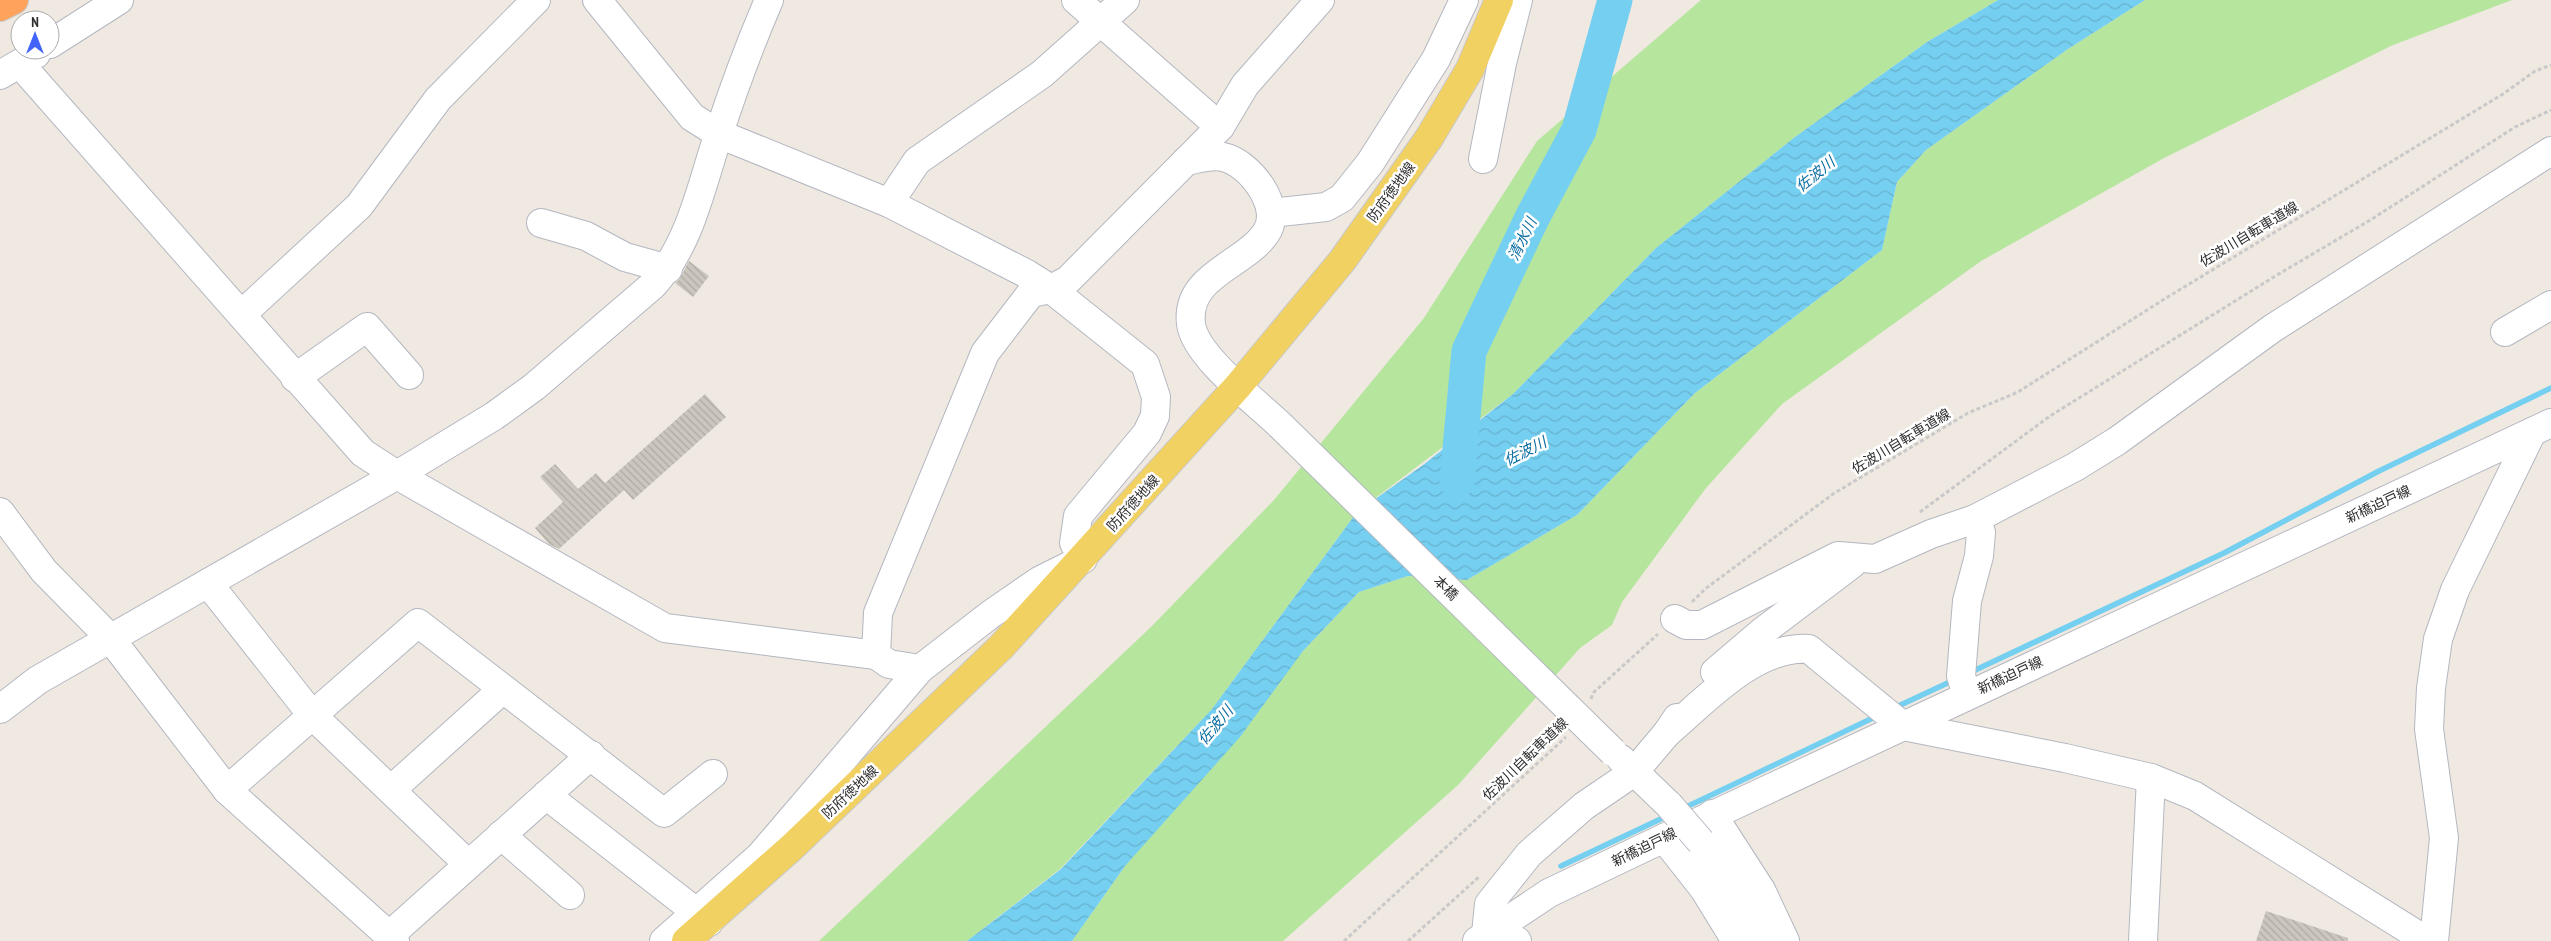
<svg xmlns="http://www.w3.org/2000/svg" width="2551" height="941" font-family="'PT Sans Narrow','Noto Sans JP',sans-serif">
	<defs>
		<pattern id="water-waves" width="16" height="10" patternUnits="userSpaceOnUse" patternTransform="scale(1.25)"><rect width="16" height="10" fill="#75cff0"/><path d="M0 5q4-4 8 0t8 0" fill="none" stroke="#66b2ce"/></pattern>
		<pattern id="building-back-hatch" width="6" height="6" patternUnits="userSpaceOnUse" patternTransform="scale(1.25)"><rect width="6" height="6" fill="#cbc7bf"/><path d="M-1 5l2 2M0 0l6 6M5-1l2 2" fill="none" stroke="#afaba4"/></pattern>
	</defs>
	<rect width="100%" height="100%" fill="#efe9e1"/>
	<g fill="#b6e59e">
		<polygon points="1701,0 1998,0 1927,42 1795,137 1656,248 1513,394 1357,512 1212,709 1060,869 967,941 819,941 1152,626 1274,500 1424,318 1537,141"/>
		<polygon points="2145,0 2512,0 2393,45 2164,158 1981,261 1782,404 1706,488 1622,602 1612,625 1580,648 1458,785 1283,941 1072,941 1125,866 1303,651 1359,592 1408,576 1467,580 1577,515 1695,393 1882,250 1897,182 1926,150 2068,49"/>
	</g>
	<polygon fill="url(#water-waves)" points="1998,0 2145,0 2068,49 1926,150 1897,182 1882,250 1695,393 1577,515 1467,580 1408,576 1359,592 1303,651 1240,737 1125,866 1072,941 967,941 1061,869 1212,709 1357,512 1423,465 1513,394 1656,248 1795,137 1927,42"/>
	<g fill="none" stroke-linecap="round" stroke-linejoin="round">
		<g stroke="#75cff0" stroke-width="5.5">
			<polyline points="1969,673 2224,553 2379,471 2551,388"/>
			<polyline points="1892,709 1954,680"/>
			<polyline points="1682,809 1877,716"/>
			<polyline points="1561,866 1667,816"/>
		</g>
		<polyline stroke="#75cff0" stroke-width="35" points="1457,481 1469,351 1532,218 1579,130 1615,0"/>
	</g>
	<g fill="url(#building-back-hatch)">
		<polygon points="689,261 709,276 693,297 675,283 679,280"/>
		<polygon points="705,394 726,417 633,500 624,490 559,549 549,544 535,528 563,502 540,477 555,464 578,489 596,473 605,483"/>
		<polygon points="2266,911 2348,938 2348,941 2256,941"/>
	</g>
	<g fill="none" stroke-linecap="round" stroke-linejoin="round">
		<g stroke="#b4b7c1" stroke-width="30">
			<g id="minor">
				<polyline points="597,0 692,117 719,134 889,203 1027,274 1051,289 1145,364 1156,397 1155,416 1147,433 1078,516 1074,543 1083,559 1039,581 991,614 920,669 760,856 664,941"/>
				<polyline points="1076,0 1220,127"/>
				<polyline points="50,44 119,0"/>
				<polyline points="20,64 363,453 397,475 665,628 876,655 889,664 920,669"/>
				<polyline points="0,75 36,54"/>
				<polyline points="1483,159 1502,63 1518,0"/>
				<path d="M1186,161C1197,159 1211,154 1223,157C1249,162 1284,207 1266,233C1244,266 1185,275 1191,324C1195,356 1256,402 1280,425"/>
				<polyline points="889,203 917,161 1042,74 1125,0"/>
				<polyline points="1271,213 1326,207 1342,198 1370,163 1436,59 1464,0"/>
				<polyline points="541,223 586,236 625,257 668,269"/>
				<polyline points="242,314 359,206 438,99 536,0"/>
				<polyline points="2505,332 2551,305"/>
				<polyline points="295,378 367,327 409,375"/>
				<polyline points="0,512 44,571 110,638 227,790 395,941"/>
				<polyline points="208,583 312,715 468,864"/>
				<polyline points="1675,619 1686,625 1702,625 1838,556 1875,559 1931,534 1975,519 2075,467 2117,441 2273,328 2551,151"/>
				<polyline points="876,655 878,613 985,353 1031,293 1051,289 1068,280 1220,127 1245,85 1320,0"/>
				<polyline points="1715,672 1762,632 1852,564"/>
				<polyline points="1967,695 1961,676 1967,601 1979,556 1981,532 1975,519"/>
				<path d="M0,709L38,680L397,475L494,416L534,387L653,285C690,245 701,187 718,136C733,90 750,44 769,0"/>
				<path d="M1667,733C1705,701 1755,645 1809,649L1903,726L2065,758L2151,778L2195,796L2427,941"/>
				<polyline points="1621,759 1669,805"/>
				<polyline points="392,789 503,689"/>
				<polyline points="227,790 418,623 664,813 713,774"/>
				<polyline points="546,795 709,922"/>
				<polyline points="1712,814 1761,890 1785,941"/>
				<polyline points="501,835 570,895"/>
				<polyline points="1664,838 1704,889 1736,941"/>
				<polyline points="1701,842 1725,875 1760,941"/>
				<polyline points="390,935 591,755"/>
				<polyline points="1477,941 1549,893 1664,838 2551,423"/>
				<polyline points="1517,941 1486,934 1489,904 1529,854 1584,806 1634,772 1667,733 1677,718"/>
				<polyline points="2143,941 2151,778"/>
				<polyline points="2434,941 2444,838 2429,729 2431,688 2438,639 2455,590 2532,432"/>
			</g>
		</g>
		<g stroke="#c9c9c9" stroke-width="30">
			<polyline id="major" points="686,941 792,847 1001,647 1238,386 1342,261 1429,138 1470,69 1499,0"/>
		</g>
		<g stroke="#c9c9c9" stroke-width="30">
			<polyline id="highway" points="0,7 14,0"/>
		</g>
		<g stroke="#c9c9c9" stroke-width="3" stroke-dasharray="4 2.5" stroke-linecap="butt">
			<polyline points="1920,512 2050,416 2277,275 2372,219 2515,127 2551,110"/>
			<polyline points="1692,602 1705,589 1833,494 1968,413 2018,392 2166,298 2503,94 2535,71 2551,65"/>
			<polyline points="1591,699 1593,693 1658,634"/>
			<polyline points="1344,941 1566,737"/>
			<polyline points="1408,941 1480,876"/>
		</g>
		<use href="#minor" stroke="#fff" stroke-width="28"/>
		<use href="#major" stroke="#f2d163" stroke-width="28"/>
		<use href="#highway" stroke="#ffa35c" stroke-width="28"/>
		<g stroke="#b4b7c1" stroke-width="30" stroke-linecap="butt">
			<g id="minor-bridge">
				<polyline points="1280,425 1613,752"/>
				<polyline points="1669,805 1701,842"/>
			</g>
		</g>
		<use href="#minor-bridge" stroke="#fff" stroke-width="28"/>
	</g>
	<g text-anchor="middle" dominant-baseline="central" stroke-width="5" stroke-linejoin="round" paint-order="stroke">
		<g font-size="14" fill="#2e2e2e" stroke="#fff">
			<text transform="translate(1391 192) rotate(-54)">防府徳地線</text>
			<text transform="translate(2249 234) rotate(-31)">佐波川自転車道線</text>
			<text transform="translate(1901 441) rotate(-31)">佐波川自転車道線</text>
			<text transform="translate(1133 503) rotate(-48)">防府徳地線</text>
			<text transform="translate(2378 504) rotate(-25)">新橋迫戸線</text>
			<text transform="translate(1446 588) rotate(44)">本橋</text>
			<text transform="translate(2010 675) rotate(-25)">新橋迫戸線</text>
			<text transform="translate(1525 759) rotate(-44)">佐波川自転車道線</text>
			<text transform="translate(850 792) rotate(-43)">防府徳地線</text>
			<text transform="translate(1644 847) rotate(-26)">新橋迫戸線</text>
		</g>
		<g font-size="15" font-style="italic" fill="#0d6fa3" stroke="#fff">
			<text transform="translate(1815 174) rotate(-39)">佐波川</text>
			<text transform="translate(1522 239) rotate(-64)">清水川</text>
			<text transform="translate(1525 451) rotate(-27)">佐波川</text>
			<text transform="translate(1215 725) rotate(-50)">佐波川</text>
		</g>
	</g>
	<g transform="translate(35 35)"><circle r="24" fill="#ffffff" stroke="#ababab"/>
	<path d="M0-4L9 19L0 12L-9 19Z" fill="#4264fb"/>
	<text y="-8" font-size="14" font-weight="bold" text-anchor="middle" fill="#2e2e2e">N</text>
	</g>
</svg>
